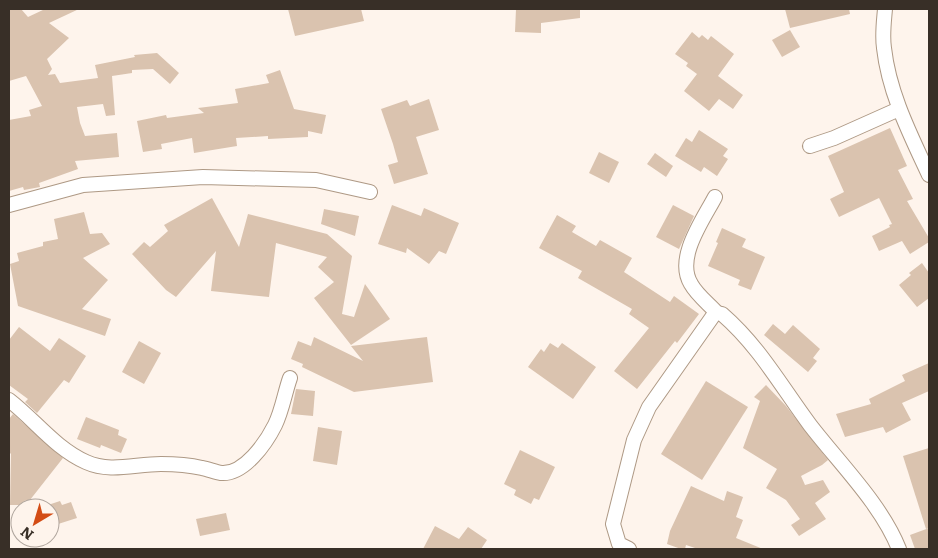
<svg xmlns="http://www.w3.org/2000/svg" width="938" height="558" font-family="Literata,serif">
	<rect width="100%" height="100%" fill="#fef4ec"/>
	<g fill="#dac3af">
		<polygon points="9,9 21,9 28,17 45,9 79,9 49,23 69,38 47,59 52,69 48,75 55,74 60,83 98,78 95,65 135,57 134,55 157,53 179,73 170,84 153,69 132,70 132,73 112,76 115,115 106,116 103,104 77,107 80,123 85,136 117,133 119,157 75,161 78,169 39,183 40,187 24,190 23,187 9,191 9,120 31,116 29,110 42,106 26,76 9,81"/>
		<polygon points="288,9 361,9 364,21 295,36"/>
		<polygon points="516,9 580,9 580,18 541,23 541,33 515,32"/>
		<polygon points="785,9 849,9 850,14 790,28"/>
		<polygon points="790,30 800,47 782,57 772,40"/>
		<polygon points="692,32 699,38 702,35 708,40 711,36 734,54 718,76 743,95 733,109 719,99 709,111 684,91 697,74 686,66 688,63 675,54"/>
		<polygon points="280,70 294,109 326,115 322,134 308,131 308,137 268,139 268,136 236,138 237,146 194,153 192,138 161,144 162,149 143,152 137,121 166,115 167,118 204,113 198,108 238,103 235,89 269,83 266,75"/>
		<polygon points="429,99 439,130 416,137 428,174 394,184 388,165 398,162 393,144 381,109 407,100 410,106"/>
		<polygon points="890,128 907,166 898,170 913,199 907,201 929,238 929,242 910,254 902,241 879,251 872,236 890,227 889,225 892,224 879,198 839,217 830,199 844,192 828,156"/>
		<polygon points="699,130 728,149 723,156 728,159 717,176 704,167 701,172 675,156 686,138 692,142"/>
		<polygon points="599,152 619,162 609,183 589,173"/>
		<polygon points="655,153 673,166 666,177 647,164"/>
		<polygon points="212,198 239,247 248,214 327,234 352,256 342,314 354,317 365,284 390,319 351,345 314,298 334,282 318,267 327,257 276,243 269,297 211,291 216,251 176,297 166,290 132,254 144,242 150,247 168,231 164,225"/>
		<polygon points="392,205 421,216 424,208 459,223 446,254 439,251 429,264 407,248 406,253 378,244"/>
		<polygon points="673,205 694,216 679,249 656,237"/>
		<polygon points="324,209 359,216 355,236 321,224"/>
		<polygon points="84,212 90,234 102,233 110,244 83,258 108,280 82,309 111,319 105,336 18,306 10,264 19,261 17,253 43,246 43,242 58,239 54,219"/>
		<polygon points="557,215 576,226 572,232 596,246 600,240 632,258 624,272 670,302 674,296 699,314 677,343 675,341 637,389 614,371 649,328 629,314 632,309 578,278 582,271 539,248"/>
		<polygon points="722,228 746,239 742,247 765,257 751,290 738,285 740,280 708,266 718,243 716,242"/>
		<polygon points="922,263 929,273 929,298 917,307 899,285 911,275 909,273"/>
		<polygon points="773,324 785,334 793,325 820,349 813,358 817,361 808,372 764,335"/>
		<polygon points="19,327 50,351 59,338 86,356 69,383 64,380 37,413 25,402 28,399 9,385 9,340"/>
		<polygon points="314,337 363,361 351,346 427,337 433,382 354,392 302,367 303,364 291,359 298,341 311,346"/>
		<polygon points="139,341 161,353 144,384 122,372"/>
		<polygon points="550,343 558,348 562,343 596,367 573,399 528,367 541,349 544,352"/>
		<polygon points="929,363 929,391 902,403 911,420 886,433 883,427 845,437 836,414 871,404 869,399 905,381 902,375"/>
		<polygon points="706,381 748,407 702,480 661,454"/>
		<polygon points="766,385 786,406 828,460 822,465 801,476 805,485 823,480 830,492 815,503 826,519 799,536 791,525 800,519 786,500 766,488 777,469 743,448 760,401 754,397"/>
		<polygon points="296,389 315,391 313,416 291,414"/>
		<polygon points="13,414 63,458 26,505 10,505 11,453 9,455 9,419"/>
		<polygon points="86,417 119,430 118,435 127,439 121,453 101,445 100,448 77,439"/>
		<polygon points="318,427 342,431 337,465 313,461"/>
		<polygon points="929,448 929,528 926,529 903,456"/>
		<polygon points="520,450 555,467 539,500 534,498 531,504 514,495 516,490 504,484"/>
		<polygon points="691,486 724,501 727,491 743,497 736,517 743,520 736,538 763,549 698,549 686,545 685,549 681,549 667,544 670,531"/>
		<polygon points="60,501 62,505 71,502 77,518 55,525 48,505"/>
		<polygon points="226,513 230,530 200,536 196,519"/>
		<polygon points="435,526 459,539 468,527 487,540 481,549 423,549"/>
		<polygon points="929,528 929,549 915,549 910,535"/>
	</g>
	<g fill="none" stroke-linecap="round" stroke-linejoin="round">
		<g stroke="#ae9985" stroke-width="16">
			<g id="minor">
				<path d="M885,9C884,21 882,35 884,48C889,93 910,134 929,175"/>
				<polyline points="810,146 834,138 899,109"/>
				<path d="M715,197C703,220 675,258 691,284C697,295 709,304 717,313"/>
				<polyline points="9,205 83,185 203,177 316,180 370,192"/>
				<path d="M9,400C35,420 55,448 86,462C110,473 135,464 161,464C174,464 189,465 202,468C208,469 215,472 221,473C244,475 266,443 275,425C282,411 285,392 290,378"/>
				<path d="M629,549L619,544L613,524L634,440L649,407L713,316L717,313L722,314C759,346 781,386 810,425C840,464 881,504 899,549"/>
			</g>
		</g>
		<use href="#minor" stroke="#fff" stroke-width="14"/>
	</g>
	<rect width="938" height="558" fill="none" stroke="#382f27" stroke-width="20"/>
	<g transform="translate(35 523) rotate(218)"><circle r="24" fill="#fef4ec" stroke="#afa59d"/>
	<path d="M0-4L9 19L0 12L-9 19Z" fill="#d34c15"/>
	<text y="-8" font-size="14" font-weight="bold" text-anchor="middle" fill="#382f27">N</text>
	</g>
</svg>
